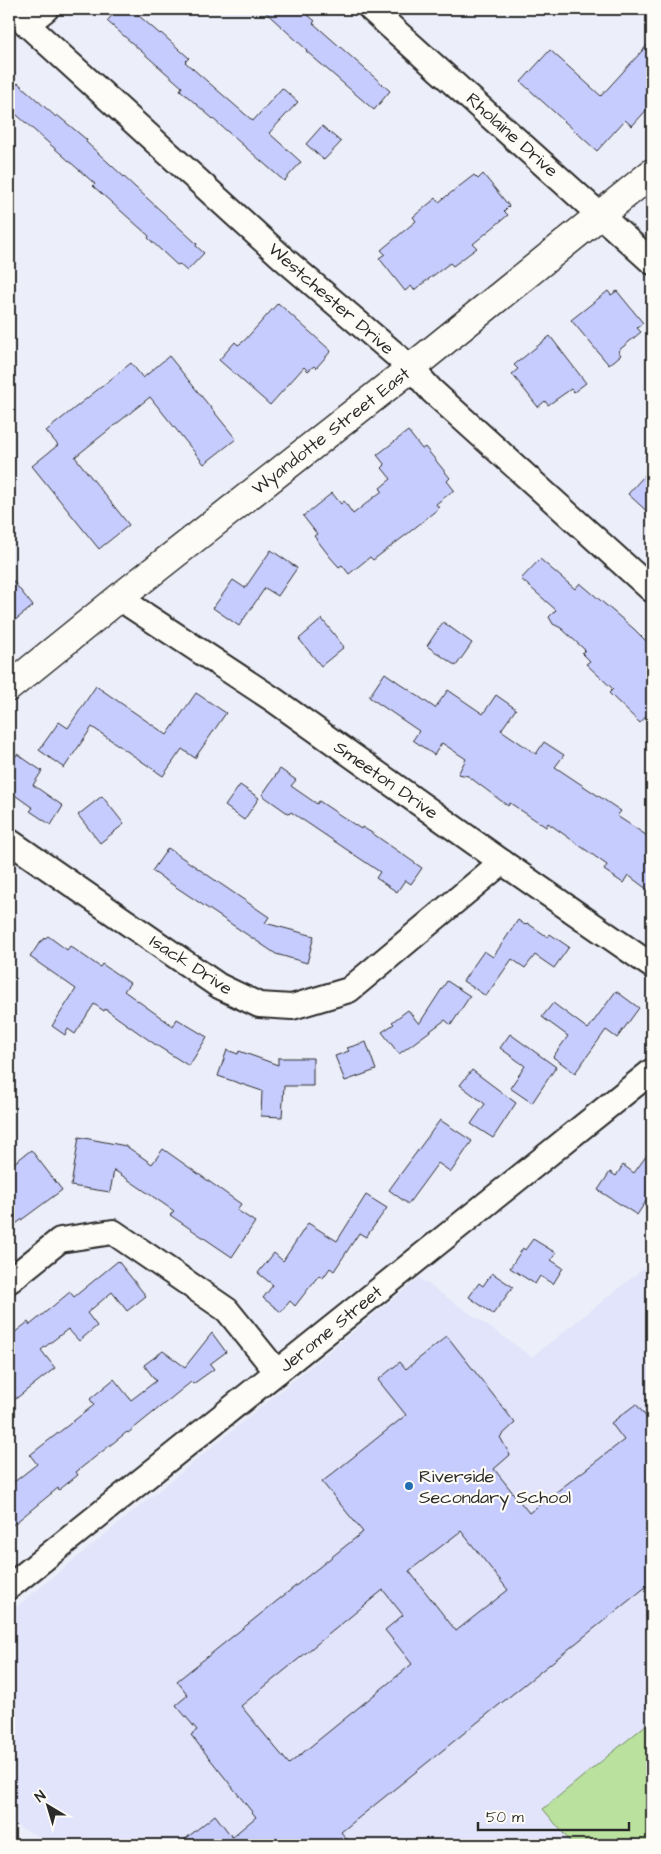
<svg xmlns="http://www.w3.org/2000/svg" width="661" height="1854" font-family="'Architects Daughter',sans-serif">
	<rect width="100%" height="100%" fill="#eceef9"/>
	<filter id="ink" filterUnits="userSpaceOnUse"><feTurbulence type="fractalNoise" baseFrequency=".02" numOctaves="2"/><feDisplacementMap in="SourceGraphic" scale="10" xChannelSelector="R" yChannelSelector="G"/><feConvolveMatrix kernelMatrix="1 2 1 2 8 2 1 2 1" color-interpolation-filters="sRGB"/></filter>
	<g filter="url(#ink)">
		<polygon fill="#e1e4fa" points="652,1262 652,1845 56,1845 9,1822 9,1613 419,1278 532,1357"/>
		<polygon fill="#bae29e" stroke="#728664" points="652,1720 652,1845 573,1845 543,1809"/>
		<g fill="#c6ccfe" stroke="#2b2b2b" fill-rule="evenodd">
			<polygon points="118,9 131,9 160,34 161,33 189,58 185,62 253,121 282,88 298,102 269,133 301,162 284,181 180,90 182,87 107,21"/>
			<polygon points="262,9 301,9 315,21 313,23 390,91 374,110 306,51 307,50"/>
			<polygon points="652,40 652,104 632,126 625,120 597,151 521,82 550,50 601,96"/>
			<polygon points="18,83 56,117 57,115 87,140 86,142 197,244 196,246 204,253 187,271 179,264 177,265 148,238 149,236 93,186 95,184 9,108 9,93"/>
			<polygon points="322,126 341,142 324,160 306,144"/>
			<polygon points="483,174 509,206 504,211 508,215 473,244 477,248 453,266 450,263 414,290 411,286 405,291 379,258 385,254 381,250 416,221 413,217 436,198 439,202 474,175 478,179"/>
			<polygon points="608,291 611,295 617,291 643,323 637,328 641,332 618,351 621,355 609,365 571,320"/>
			<polygon points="278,303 331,351 316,368 314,366 308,371 304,367 270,405 219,360 235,342 238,345 244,341"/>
			<polygon points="550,336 586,383 574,392 571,389 548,405 545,401 538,407 512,374 518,369 514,365"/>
			<polygon points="169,356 236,439 204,464 150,397 75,457 129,525 99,549 32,466 58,445 46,431 131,363 143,378"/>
			<polygon points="408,431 422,449 425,447 450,478 447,481 454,490 436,504 439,508 406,535 373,560 370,557 349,574 342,565 339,567 330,557 314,536 317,534 303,516 332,493 341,504 344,501 353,514 382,491 380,488 391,479 382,468 385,465 377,455"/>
			<polygon points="652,467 652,516 628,494"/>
			<polygon points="271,550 297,568 278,596 265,588 239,626 213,608 233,580 245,588"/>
			<polygon points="540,559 575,589 580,583 634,629 652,647 652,710 640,723 609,693 613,689 586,664 590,661 582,653 585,650 561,628 553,624 549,617 556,610 521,579"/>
			<polygon points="9,576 33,606 9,625"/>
			<polygon points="322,619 344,647 321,666 299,639"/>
			<polygon points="443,622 472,643 456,666 427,646"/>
			<polygon points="385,673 435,708 448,690 483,714 496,695 516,709 501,730 536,754 544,742 564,755 555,767 621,811 617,816 652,839 652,893 628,875 623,883 604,870 607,865 548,823 546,827 510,803 508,806 468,776 458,774 466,759 442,743 434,755 413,740 419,731 369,697"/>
			<polygon points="96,686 167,735 196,693 226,713 195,758 182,749 163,776 92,727 64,768 39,750 59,722 68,728"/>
			<polygon points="17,754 42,771 33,785 63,806 51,825 30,811 33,808 9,791 9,766"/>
			<polygon points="280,769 296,780 291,786 317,804 319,801 361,829 362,827 372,833 422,868 411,884 405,880 397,892 376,878 380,872 291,812 289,814 262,795"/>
			<polygon points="240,785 259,798 244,820 225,806"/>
			<polygon points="102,796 124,824 100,843 78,815"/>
			<polygon points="168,848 269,917 265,923 314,936 307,963 276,954 152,871"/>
			<polygon points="518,920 525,925 527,923 548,937 550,934 569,947 554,968 535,955 525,968 512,959 486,996 463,981 484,951 493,957"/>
			<polygon points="48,936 67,950 70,946 100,967 102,964 130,983 124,991 173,1026 177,1019 207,1037 189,1066 156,1045 105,1009 104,1011 94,1004 75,1034 68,1029 65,1035 52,1026 76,989 30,957 40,942"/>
			<polygon points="447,981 470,996 451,1025 445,1020 399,1054 382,1032 394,1024 392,1022 408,1010 419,1024"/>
			<polygon points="616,991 639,1008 617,1038 606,1030 575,1073 553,1057 568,1036 542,1017 553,1003 588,1029"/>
			<polygon points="510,1034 556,1067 532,1103 510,1088 525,1066 500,1048"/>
			<polygon points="366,1042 376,1070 345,1081 335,1056 349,1051 347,1048"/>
			<polygon points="227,1050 238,1054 239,1051 278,1065 278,1058 313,1058 313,1086 284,1086 282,1117 261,1116 262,1091 218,1076"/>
			<polygon points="472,1070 516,1103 493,1138 471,1124 485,1104 460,1085"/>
			<polygon points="440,1120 472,1141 451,1172 438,1163 408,1204 389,1190"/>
			<polygon points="79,1137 126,1146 152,1164 163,1149 241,1204 237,1210 255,1222 232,1257 170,1215 174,1211 114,1170 110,1192 71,1186"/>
			<polygon points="652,1148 652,1192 637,1215 598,1190 610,1172 616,1176 623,1165 634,1173"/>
			<polygon points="31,1150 62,1190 9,1229 9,1167"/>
			<polygon points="366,1195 387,1208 366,1237 359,1233 334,1271 330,1268 323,1278 319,1275 295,1306 290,1301 281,1312 263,1298 273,1285 258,1273 274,1253 283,1261 308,1223 337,1241"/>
			<polygon points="533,1239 556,1253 551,1260 563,1268 553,1284 540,1276 535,1284 510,1268 523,1248 525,1250"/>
			<polygon points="118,1261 146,1296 127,1311 112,1292 87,1313 97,1326 79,1341 68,1329 41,1350 55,1368 9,1404 9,1337 28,1322 30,1325 70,1292 74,1297"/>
			<polygon points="492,1273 513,1287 493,1314 469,1297 479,1283 483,1286"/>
			<polygon points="212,1333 226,1352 210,1364 214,1369 193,1384 191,1382 128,1433 127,1432 76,1472 78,1475 59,1490 58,1488 9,1528 9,1486 37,1464 30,1455 94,1405 90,1399 114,1379 131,1400 156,1381 144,1365 163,1351 185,1367"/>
			<path d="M447,1336L515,1423L500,1437L510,1455L494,1469L529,1513L624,1440L611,1423L636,1404L652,1424V1582L341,1832L352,1845H178L215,1815L232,1837L256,1817L191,1735L197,1730L176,1705L188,1695L177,1681L363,1532L322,1482L406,1415L378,1380L400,1362L406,1369ZM461,1531L508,1590L456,1631L409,1571ZM383,1590L403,1615L385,1630L412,1664L289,1764L241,1706Z"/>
		</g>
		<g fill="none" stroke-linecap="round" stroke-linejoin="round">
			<g stroke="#2b2b2b" stroke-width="28">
				<g id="street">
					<polyline points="10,9 284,259 411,368 432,391 652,590"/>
					<polyline points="371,9 652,262"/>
					<polyline points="27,24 46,9"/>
					<polyline points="119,598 274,700 502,862 652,966"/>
					<polyline points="9,841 219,986 259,1005 292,1007 349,990 502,862"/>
					<polyline points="9,1281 60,1240 113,1232 227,1310 277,1372"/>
					<polyline points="9,1587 652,1071"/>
				</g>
			</g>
			<g stroke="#2b2b2b" stroke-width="31">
				<polyline id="secondary" points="9,687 119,598 411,368 652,173"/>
			</g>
			<use href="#street" stroke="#fdfcf7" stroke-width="24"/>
			<use href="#secondary" stroke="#fdfcf7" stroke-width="28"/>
		</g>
	</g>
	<circle fill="#1f6fb2" stroke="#fdfcf7" stroke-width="2" cx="409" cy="1486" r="5"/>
	<g text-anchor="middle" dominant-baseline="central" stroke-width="4.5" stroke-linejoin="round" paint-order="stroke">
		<g font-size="18" fill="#2b2b2b" stroke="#fdfcf7">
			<text transform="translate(512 135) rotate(42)">Rholaine Drive</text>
			<text transform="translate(331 299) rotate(41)">Westchester Drive</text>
			<text transform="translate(331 431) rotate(-38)">Wyandotte Street East</text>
			<text transform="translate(386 780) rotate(35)">Smeeton Drive</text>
			<text transform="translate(191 965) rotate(33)">Isack Drive</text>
			<text transform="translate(331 1329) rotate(-39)">Jerome Street</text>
		</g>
		<g font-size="18" fill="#2b2b2b" stroke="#fdfcf7" text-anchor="start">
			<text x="419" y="1476">Riverside<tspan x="419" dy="21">Secondary School</tspan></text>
		</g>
	</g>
	<rect width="661" height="1854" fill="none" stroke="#fdfcf7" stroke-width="30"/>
	<rect x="15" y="15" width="631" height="1824" fill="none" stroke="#2b2b2b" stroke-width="2" filter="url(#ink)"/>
	<g transform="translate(48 1806) rotate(322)" stroke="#fdfcf7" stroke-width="4" paint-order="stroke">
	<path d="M0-4L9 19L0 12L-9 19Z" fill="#2b2b2b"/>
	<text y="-8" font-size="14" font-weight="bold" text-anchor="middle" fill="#2b2b2b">N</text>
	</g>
	<path d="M478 1822v8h151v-8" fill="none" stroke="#2b2b2b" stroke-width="2.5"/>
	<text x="486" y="1822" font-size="15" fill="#2b2b2b" stroke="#fdfcf7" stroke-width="4" paint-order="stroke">50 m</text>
</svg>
